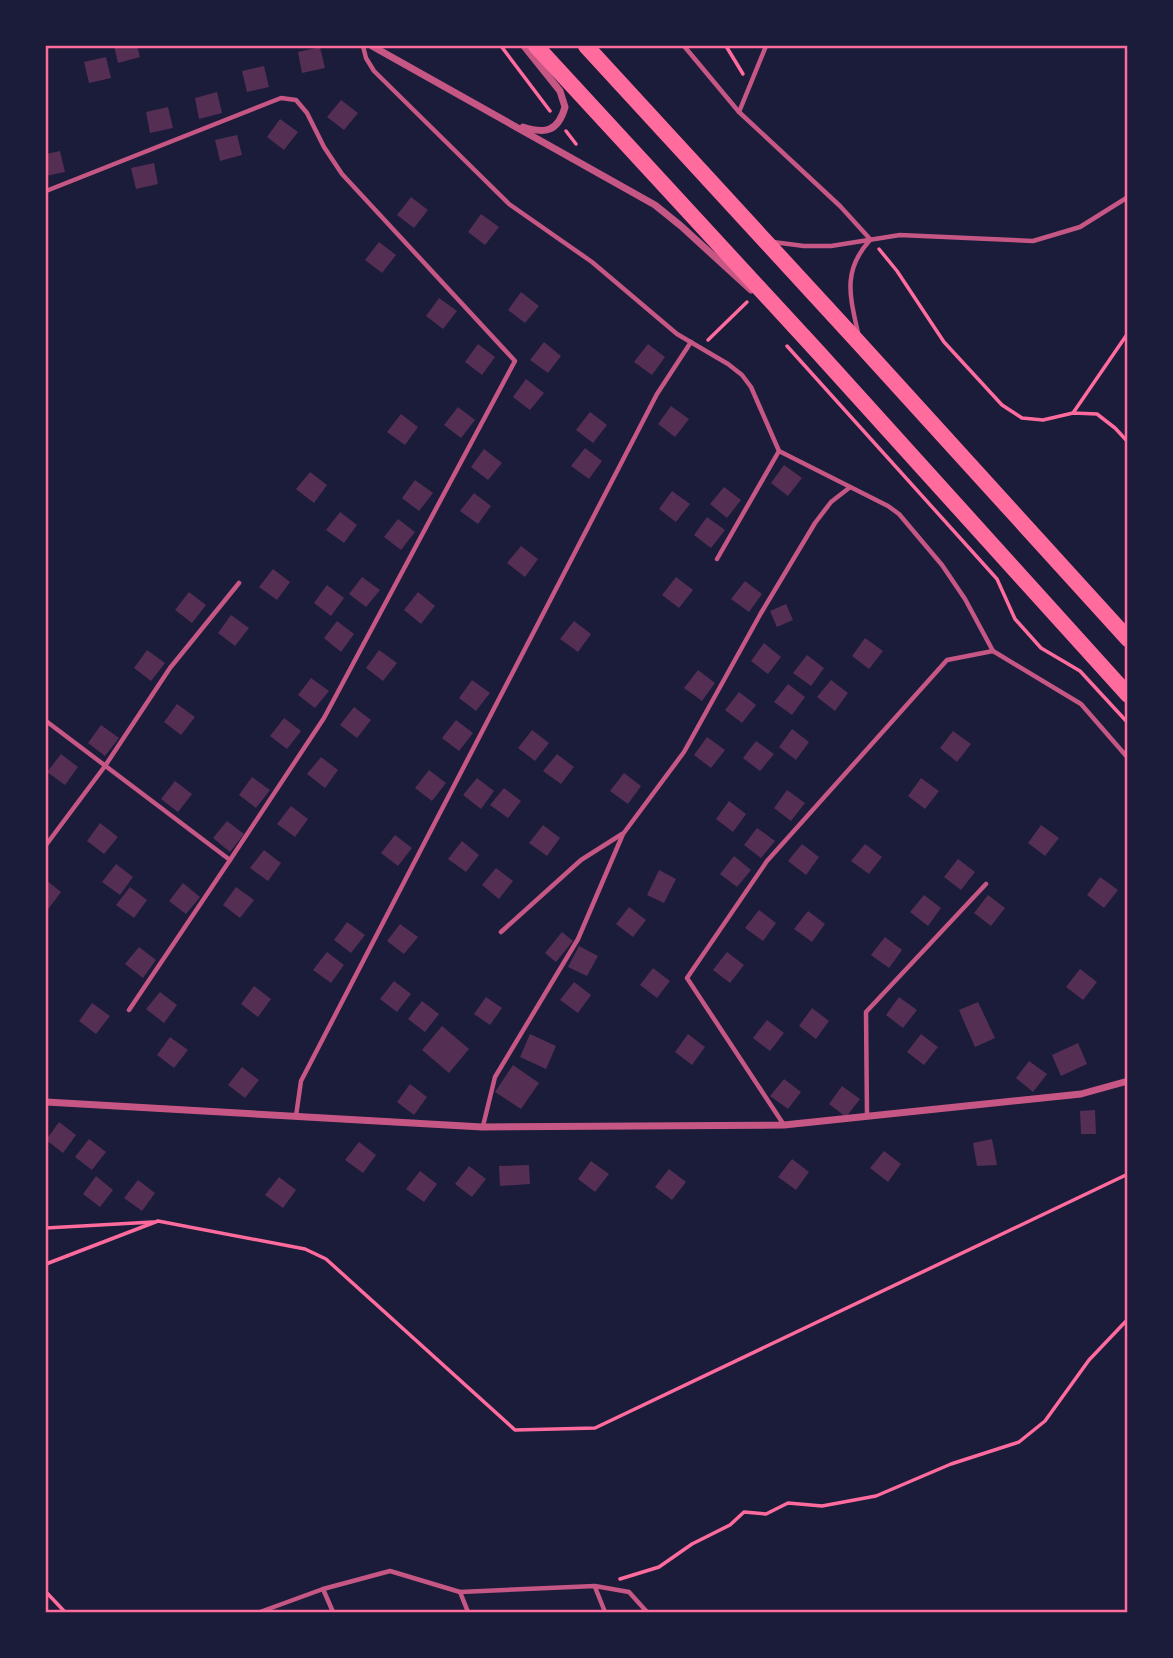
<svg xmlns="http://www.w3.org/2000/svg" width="1173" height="1658" font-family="Montserrat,sans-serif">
	<rect width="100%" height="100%" fill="#1b1b3a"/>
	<g fill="#542f53">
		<polygon points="114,46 137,46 140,57 118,63"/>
		<polygon points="320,47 325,68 302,73 298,52"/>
		<polygon points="106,57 111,78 89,83 84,62"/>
		<polygon points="264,66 269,87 247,92 242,71"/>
		<polygon points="217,92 222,113 199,119 195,98"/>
		<polygon points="341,100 358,113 344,130 327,117"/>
		<polygon points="168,107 173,128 150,133 146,112"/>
		<polygon points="280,119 298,132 284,150 267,137"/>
		<polygon points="237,135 242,155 220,161 215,140"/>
		<polygon points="60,151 65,172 46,176 46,154"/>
		<polygon points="154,163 158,184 136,189 131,168"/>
		<polygon points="411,197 428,210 414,228 397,215"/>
		<polygon points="481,214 499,227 485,245 468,232"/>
		<polygon points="379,242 396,255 382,273 365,260"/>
		<polygon points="521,292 539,306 525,323 508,310"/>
		<polygon points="439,298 457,311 443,329 426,316"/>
		<polygon points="544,342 561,356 548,373 530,360"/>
		<polygon points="478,344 495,357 482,375 465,362"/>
		<polygon points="648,344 665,357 652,375 634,362"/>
		<polygon points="526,379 544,393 530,410 513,397"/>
		<polygon points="671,406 689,419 675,437 658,424"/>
		<polygon points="458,407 475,420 461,438 444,425"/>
		<polygon points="590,412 607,425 593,443 576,430"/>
		<polygon points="401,414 418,427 405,445 387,432"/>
		<polygon points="585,448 602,461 589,479 571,466"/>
		<polygon points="484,449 502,463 488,480 471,467"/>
		<polygon points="784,465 802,478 788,496 771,483"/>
		<polygon points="310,472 327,485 314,503 296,489"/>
		<polygon points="415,480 433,493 419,511 402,498"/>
		<polygon points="724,487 741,500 727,518 710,504"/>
		<polygon points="672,491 690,504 676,522 659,509"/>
		<polygon points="474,493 491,506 478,524 460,511"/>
		<polygon points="340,512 357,525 344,543 326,530"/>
		<polygon points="707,517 725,530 711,548 694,535"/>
		<polygon points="398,519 415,532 401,550 384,537"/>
		<polygon points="521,546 538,559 525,577 507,563"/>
		<polygon points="273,569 290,582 277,600 259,587"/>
		<polygon points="362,577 380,590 366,607 349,594"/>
		<polygon points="676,577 693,590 679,608 662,595"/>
		<polygon points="745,581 762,594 749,612 731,599"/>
		<polygon points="327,585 344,598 331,616 314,603"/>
		<polygon points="189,592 206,605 192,623 175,610"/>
		<polygon points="418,592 435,606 421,624 404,610"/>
		<polygon points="786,604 793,620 777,627 770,611"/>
		<polygon points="231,615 249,628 235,646 218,633"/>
		<polygon points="337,621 354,634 341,652 324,638"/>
		<polygon points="574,621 591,634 578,652 560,639"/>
		<polygon points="865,638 883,651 869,669 852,656"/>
		<polygon points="764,643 781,657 768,674 751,661"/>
		<polygon points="147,650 165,663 151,681 134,668"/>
		<polygon points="379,650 397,663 383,681 366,668"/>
		<polygon points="807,655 824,668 811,686 793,673"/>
		<polygon points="698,670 715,683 702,701 684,688"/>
		<polygon points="311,678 329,691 315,708 298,695"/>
		<polygon points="472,680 490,693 476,711 459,698"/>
		<polygon points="831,680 848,693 835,711 817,697"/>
		<polygon points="788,684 805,697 792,715 774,702"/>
		<polygon points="739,692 756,705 742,723 725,710"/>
		<polygon points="177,704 195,717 181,735 164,722"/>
		<polygon points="354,707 371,720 357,738 340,725"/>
		<polygon points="284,718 301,731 287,749 270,736"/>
		<polygon points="456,720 473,733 459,751 442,738"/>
		<polygon points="101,725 119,738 105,756 88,743"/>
		<polygon points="792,729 809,742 796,760 779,747"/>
		<polygon points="532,730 549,743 535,761 518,748"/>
		<polygon points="953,731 971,744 957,762 940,748"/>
		<polygon points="707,737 725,750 711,768 694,755"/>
		<polygon points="756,741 774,754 760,771 743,758"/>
		<polygon points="61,754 78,767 65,785 47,772"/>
		<polygon points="557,754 574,767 561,784 543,771"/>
		<polygon points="321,757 338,770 325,788 307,774"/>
		<polygon points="429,770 446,783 432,801 415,788"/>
		<polygon points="624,773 641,786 628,804 610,791"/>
		<polygon points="252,777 270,790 256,808 239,795"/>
		<polygon points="477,778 494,791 481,809 463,795"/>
		<polygon points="921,778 939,791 925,809 908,796"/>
		<polygon points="175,781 192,794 178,812 161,799"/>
		<polygon points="504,788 521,801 508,818 490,805"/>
		<polygon points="787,790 805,803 791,821 774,808"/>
		<polygon points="729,801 746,814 733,832 716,819"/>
		<polygon points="291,806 308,819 295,837 277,824"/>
		<polygon points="227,821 244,834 230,852 213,838"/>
		<polygon points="100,823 118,837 104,854 87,841"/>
		<polygon points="543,825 560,838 547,856 529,843"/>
		<polygon points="1041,825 1059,838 1045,856 1028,843"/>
		<polygon points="757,828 775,841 761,858 744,845"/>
		<polygon points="395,835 412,848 398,866 381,853"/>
		<polygon points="462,841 479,855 466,872 448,859"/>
		<polygon points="802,844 819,857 806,875 788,861"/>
		<polygon points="865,844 882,857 869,874 851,861"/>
		<polygon points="264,850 281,863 268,881 250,868"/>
		<polygon points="734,856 751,870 737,887 720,874"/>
		<polygon points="958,859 975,872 961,890 944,877"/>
		<polygon points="116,864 133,877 120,895 102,882"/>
		<polygon points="496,868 513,881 499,899 482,885"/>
		<polygon points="659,870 676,879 664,903 647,895"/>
		<polygon points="1100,877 1118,890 1104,908 1087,895"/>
		<polygon points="46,880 61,892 46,912"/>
		<polygon points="183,883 200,897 186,914 169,901"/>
		<polygon points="130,887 147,900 134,918 116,905"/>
		<polygon points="236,887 254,900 240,918 223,905"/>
		<polygon points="924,895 941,908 928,926 910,912"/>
		<polygon points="988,895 1005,908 991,926 974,913"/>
		<polygon points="629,907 646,920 633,937 616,924"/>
		<polygon points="759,910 776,923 763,941 745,928"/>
		<polygon points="808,911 825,924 812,942 794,929"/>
		<polygon points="347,922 365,935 351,953 334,940"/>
		<polygon points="400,924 418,937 404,954 387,941"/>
		<polygon points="562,932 573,941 556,962 545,953"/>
		<polygon points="885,937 902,950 889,968 871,955"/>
		<polygon points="579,946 598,956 587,976 568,967"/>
		<polygon points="139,947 156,960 143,978 125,964"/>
		<polygon points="327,952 344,965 331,983 313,970"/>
		<polygon points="727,952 744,965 730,983 713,970"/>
		<polygon points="653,968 670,981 657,998 640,985"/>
		<polygon points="1080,969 1097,982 1083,1000 1066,987"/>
		<polygon points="394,981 411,994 397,1012 380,999"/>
		<polygon points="574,982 591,995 578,1013 560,1000"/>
		<polygon points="254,986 271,999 258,1017 241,1004"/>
		<polygon points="160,992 177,1005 164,1023 146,1009"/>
		<polygon points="486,997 502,1008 490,1025 474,1014"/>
		<polygon points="899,997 917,1010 903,1028 886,1015"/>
		<polygon points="422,1001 439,1014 425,1032 408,1019"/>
		<polygon points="978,1002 995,1038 975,1047 959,1010"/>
		<polygon points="92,1003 110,1016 96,1034 79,1021"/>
		<polygon points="812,1008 829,1021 816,1039 799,1026"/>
		<polygon points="767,1020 784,1033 770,1051 753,1038"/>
		<polygon points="442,1026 469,1049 449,1073 422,1050"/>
		<polygon points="530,1034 556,1046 546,1069 520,1057"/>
		<polygon points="688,1034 705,1047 692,1065 675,1052"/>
		<polygon points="921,1034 938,1047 924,1065 907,1052"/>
		<polygon points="170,1037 188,1050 174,1068 157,1055"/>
		<polygon points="1078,1043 1087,1064 1061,1076 1052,1055"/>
		<polygon points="1029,1061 1047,1074 1033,1092 1016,1078"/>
		<polygon points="513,1065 539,1083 521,1109 495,1092"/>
		<polygon points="242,1067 259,1080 245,1098 228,1085"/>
		<polygon points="784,1079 801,1092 788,1109 770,1096"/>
		<polygon points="410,1084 427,1097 414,1115 397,1102"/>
		<polygon points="842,1086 860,1099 846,1117 829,1104"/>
		<polygon points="1095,1110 1096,1134 1081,1134 1080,1111"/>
		<polygon points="59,1122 76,1135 63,1153 46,1140"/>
		<polygon points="89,1139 106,1152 92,1170 75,1157"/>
		<polygon points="992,1139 997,1165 977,1166 973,1143"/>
		<polygon points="359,1142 376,1155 363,1173 345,1160"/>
		<polygon points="884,1151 901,1164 888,1182 870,1168"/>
		<polygon points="792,1159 809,1172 796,1190 778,1177"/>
		<polygon points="591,1161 609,1174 595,1192 578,1179"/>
		<polygon points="529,1165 530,1184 500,1186 499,1166"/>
		<polygon points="469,1166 486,1179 472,1197 455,1184"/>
		<polygon points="669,1169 686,1182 672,1200 655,1187"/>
		<polygon points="420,1171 437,1184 424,1202 406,1189"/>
		<polygon points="96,1176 113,1190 100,1207 83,1194"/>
		<polygon points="279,1177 296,1190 283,1208 265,1195"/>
		<polygon points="138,1180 155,1193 142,1211 124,1198"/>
	</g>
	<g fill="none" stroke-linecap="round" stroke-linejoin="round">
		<g stroke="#ff6b9d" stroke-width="3.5">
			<polyline points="501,46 550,111"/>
			<polyline points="726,46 743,74"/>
			<polyline points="566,131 576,144"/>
			<polyline points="879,249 897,271 944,342 1002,405 1022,418 1043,420 1073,413 1097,414 1115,428 1128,442"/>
			<polyline points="708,340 747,302"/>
			<polyline points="787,346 997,579 1015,619 1041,648 1080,671 1128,723"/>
			<polyline points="1073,413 1128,333"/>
			<polyline points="46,1228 153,1222"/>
			<polyline points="46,1264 158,1221 305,1249 326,1259 515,1430 595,1428 1128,1174"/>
			<polyline points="620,1579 659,1567 692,1544 730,1525 744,1512 766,1514 788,1503 822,1506 876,1496 951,1464 1019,1442 1045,1421 1089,1360 1128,1319"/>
			<polyline points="46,1592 65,1612"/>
		</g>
		<g stroke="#c65784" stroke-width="4.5">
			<polyline points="363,46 366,58 374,71 509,204 592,262 677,334 728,364 742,375 751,387 779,451 888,506 899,514 942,565 965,599 993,651 1081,704 1128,758"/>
			<polyline points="684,46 739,112 840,206 870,239"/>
			<polyline points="739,112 766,46"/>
			<polyline points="46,191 281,98 296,100 307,113 324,147 342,174 515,361 324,718 230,860"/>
			<polyline points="773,242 804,246 831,246 900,235 1033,241 1080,227 1128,197"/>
			<path d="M858,333C850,296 842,271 870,240"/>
			<polyline points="717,559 779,451"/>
			<polyline points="46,721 230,860 129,1010"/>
			<polyline points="46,845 105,766 170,668 239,583"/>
			<polyline points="501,932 581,860 622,834"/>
			<polyline points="867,1115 866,1012 986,884"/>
			<polyline points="296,1116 301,1081 657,394 691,342"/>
			<polyline points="784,1125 687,978 767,861 947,660 993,651"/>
			<polyline points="483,1126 495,1077 578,939 623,834 684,752 761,613 815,523 831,502 849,488"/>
			<polyline points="595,1587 605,1612"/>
			<polyline points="323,1589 333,1612"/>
			<polyline points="460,1592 468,1612"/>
			<polyline points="260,1612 323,1589 390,1571 460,1592 595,1586 629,1592 647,1612"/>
		</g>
		<g stroke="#c65784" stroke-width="7">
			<polyline points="372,46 655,205 681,226 751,290"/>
			<path d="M523,127C545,134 558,132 565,107L560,91L524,46"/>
			<polyline points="46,1102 482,1127 784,1125 1081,1094 1128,1081"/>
		</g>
		<g stroke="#ff6b9d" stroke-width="16">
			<polyline points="536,46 817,351 1128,695"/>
			<polyline points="586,46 859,343 1128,639"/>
		</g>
	</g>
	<rect width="1173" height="1658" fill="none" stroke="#1b1b3a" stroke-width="94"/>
	<rect x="47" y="47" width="1079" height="1564" fill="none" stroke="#ff6b9d" stroke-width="2.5"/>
</svg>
